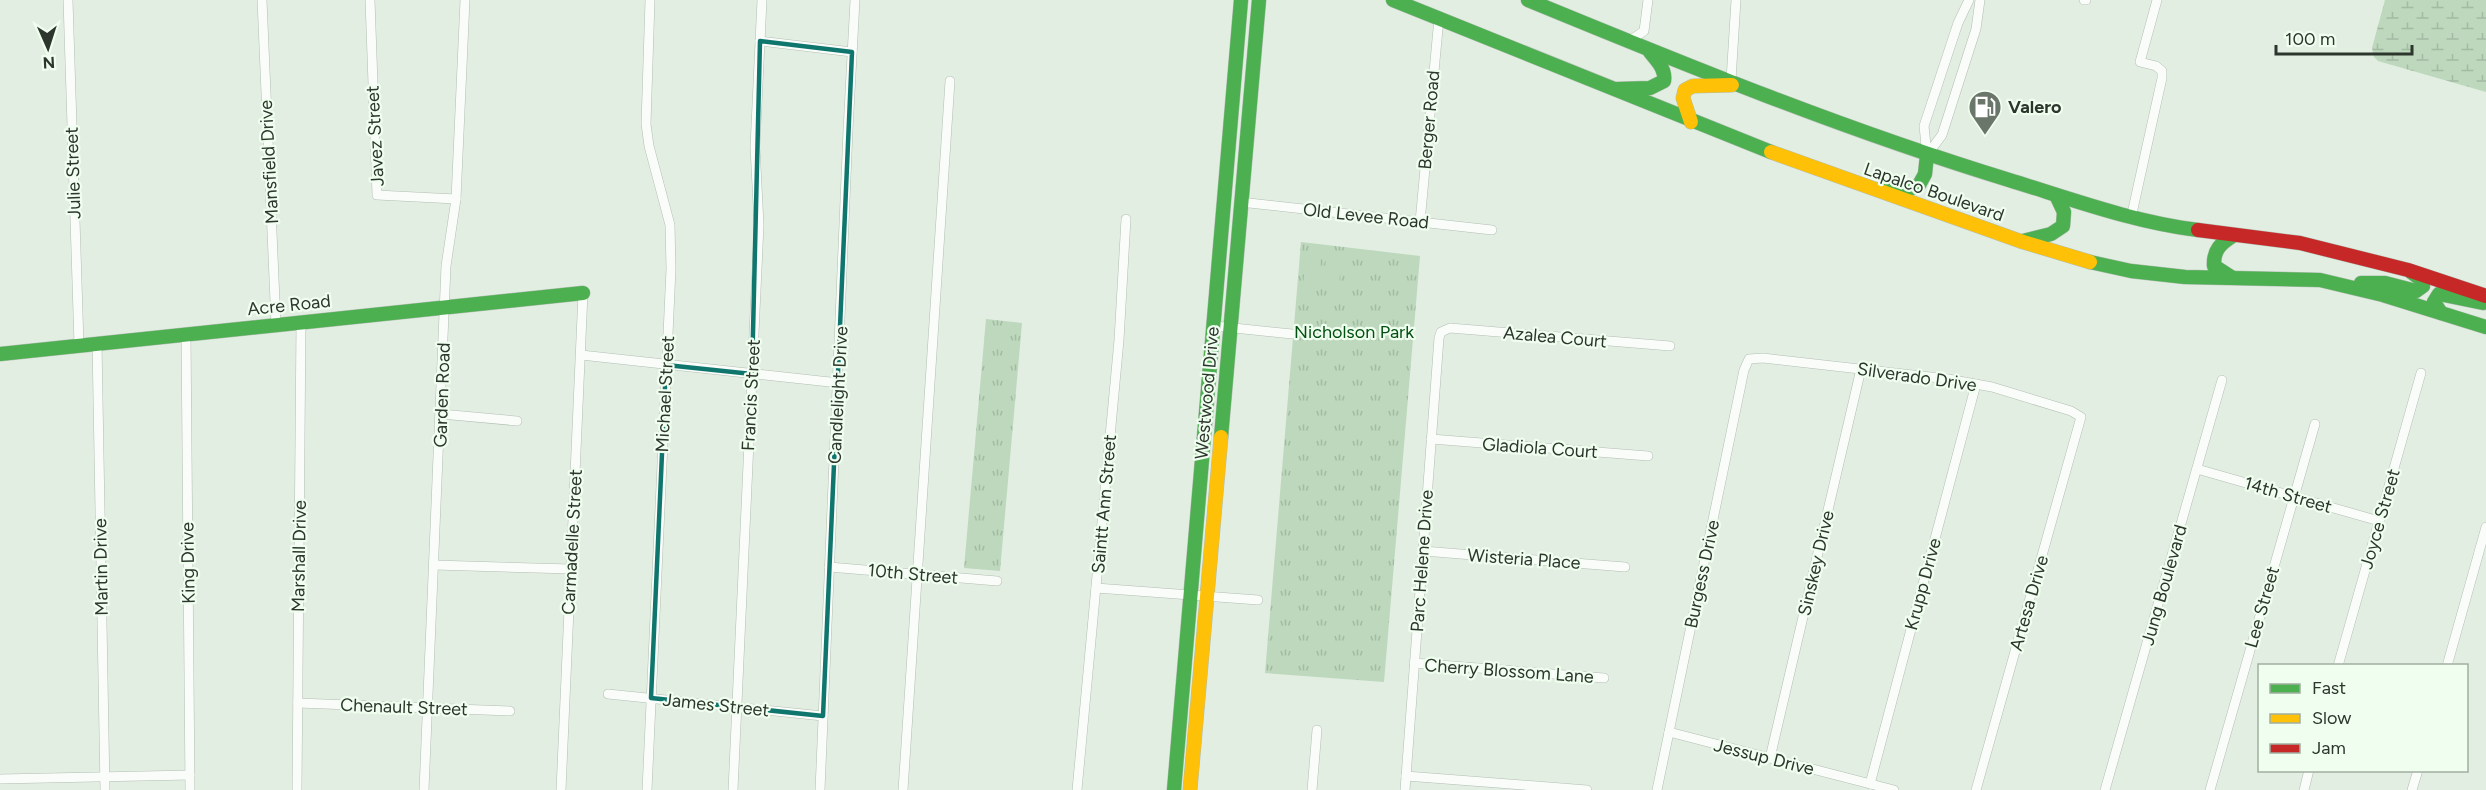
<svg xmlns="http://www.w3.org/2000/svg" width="2486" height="790" font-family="Figtree,sans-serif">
	<defs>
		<pattern id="wetland-marsh" width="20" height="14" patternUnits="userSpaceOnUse" patternTransform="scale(1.5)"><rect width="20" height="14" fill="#bdd8bd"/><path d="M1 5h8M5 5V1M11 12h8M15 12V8" fill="none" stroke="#a3baa3"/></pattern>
		<pattern id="park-tufts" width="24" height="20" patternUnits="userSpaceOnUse" patternTransform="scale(1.5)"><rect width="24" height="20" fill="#bdd8bd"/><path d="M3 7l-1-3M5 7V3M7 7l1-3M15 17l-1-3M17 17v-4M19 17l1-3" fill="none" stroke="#a3baa3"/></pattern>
	</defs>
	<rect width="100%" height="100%" fill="#e1eee1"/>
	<polygon fill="url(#wetland-marsh)" points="2385,0 2486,0 2486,92 2378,61 2374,57 2372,48"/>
	<g fill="url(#park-tufts)">
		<polygon points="1301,242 1420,256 1384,682 1265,673"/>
		<polygon points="986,319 1022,323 1000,571 964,568"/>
	</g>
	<g fill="#bdd8bd">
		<polygon points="1306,254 1321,255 1318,287 1303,286"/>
		<polygon points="1326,256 1341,257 1339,289 1324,288"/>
	</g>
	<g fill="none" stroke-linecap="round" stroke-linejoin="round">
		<g stroke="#b3beb3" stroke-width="10">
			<g id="street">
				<polyline points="68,0 79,345"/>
				<polyline points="262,0 276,325"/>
				<polyline points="370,0 377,195 456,199"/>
				<polyline points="2084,0 2086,0"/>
				<polyline points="760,41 852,52"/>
				<polyline points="1628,42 1644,31 1648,0"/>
				<polyline points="1731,80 1736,0"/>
				<polyline points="1927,155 1942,135 1976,29 1980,0"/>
				<polyline points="1927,155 1924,126 1958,23 1969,0"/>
				<polyline points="1240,202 1492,230"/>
				<polyline points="2131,218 2162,78 2162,71 2156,66 2140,62 2157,0"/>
				<polyline points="1420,222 1439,18"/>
				<polyline points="1215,326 1292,334"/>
				<polyline points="186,335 190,790"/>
				<polyline points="97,343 105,790"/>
				<polyline points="581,355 839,383"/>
				<polyline points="441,414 517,421"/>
				<polyline points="1431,439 1648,456"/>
				<polyline points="2197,469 2379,521"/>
				<polyline points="1423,551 1625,567"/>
				<polyline points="434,565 571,569"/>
				<polyline points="829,567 997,581"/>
				<polyline points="1096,588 1258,600"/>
				<polyline points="1414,663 1604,678"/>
				<polyline points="2338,666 2421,373"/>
				<polyline points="2447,666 2486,527"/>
				<polyline points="608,694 823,716"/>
				<polyline points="298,703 510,711"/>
				<polyline points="1669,732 1894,790"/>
				<polyline points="1770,758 1861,369"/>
				<polyline points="1406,776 1587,790"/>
				<polyline points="0,779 190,775"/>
				<polyline points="1870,784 1976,384"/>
				<polyline points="297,790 301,322"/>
				<polyline points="424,790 446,266 456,199 465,0"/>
				<polyline points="561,790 583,293"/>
				<polyline points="647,790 671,269 670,225 649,146 646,124 650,0"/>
				<polyline points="733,790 759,225 755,147 762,0"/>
				<polyline points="820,790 848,130 855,0"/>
				<polyline points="903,790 950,81"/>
				<polyline points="1077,790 1119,340 1126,219"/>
				<polyline points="1312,790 1317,730"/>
				<polyline points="1405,790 1439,338 1441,332 1450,328 1670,346"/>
				<polyline points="1657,790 1744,370 1749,359 1763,358 1948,379 1992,387 2071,411 2081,417 1976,790"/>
				<polyline points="2105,790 2222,380"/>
				<polyline points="2210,790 2315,424"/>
				<polyline points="2304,790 2309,770"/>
				<polyline points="2412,790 2418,770"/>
			</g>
		</g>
		<g stroke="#b3beb3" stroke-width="15">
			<g id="fast">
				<polyline points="1393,0 1771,152"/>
				<path d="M1528,0C1686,65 1845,130 2009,180C2071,199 2133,222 2198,230"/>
				<path d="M1617,89L1650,88L1664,81C1666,69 1657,61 1650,52"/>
				<polyline points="1888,188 1907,190 1919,185 1925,174 1927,155"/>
				<polyline points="2023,241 2051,234 2063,226 2064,212 2056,195"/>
				<polyline points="2090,262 2131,271 2185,277 2320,280 2383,295 2486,327"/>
				<path d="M2231,277L2214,266C2213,250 2221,243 2234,235"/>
				<polyline points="2361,283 2385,283 2416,291 2423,286 2422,280 2411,272"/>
				<polyline points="2441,313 2434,302 2439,294 2483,303"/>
				<polyline points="0,354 583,293"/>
				<polyline points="1221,437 1259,0"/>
				<polyline points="1174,790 1241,0"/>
			</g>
		</g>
		<g stroke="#b3beb3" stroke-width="15">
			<g id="slow">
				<polyline points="1691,122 1683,98 1685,90 1693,86 1732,85"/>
				<polyline points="1771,152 2020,241 2090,262"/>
				<polyline points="1190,790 1221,437"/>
			</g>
		</g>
		<g stroke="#b3beb3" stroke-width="15">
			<polyline id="jam" points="2198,230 2300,243 2408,270 2486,296"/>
		</g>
		<use href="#street" stroke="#fafcfa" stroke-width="9"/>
		<use href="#fast" stroke="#4caf50" stroke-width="14"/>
		<use href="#slow" stroke="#ffc107" stroke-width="14"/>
		<use href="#jam" stroke="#c62828" stroke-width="14"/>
	</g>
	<path fill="none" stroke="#0f766e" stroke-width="4.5" stroke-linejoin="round" d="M760,41L852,52L823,716L651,698L666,365L752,374Z"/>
	<defs>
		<g id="fuel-pin" transform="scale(1.725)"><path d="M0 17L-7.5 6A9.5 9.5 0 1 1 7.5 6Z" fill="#6b766b" stroke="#effeef"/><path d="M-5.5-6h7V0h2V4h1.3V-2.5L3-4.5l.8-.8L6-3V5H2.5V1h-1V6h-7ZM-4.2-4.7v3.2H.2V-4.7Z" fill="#fff"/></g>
	</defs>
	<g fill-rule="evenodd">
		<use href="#fuel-pin" x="1985" y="107"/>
	</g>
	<g text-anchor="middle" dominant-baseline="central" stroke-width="4.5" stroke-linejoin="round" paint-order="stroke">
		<g font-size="18" font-weight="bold" fill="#2c362c" stroke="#effeef" text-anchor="start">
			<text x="2008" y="107">Valero</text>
		</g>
		<g font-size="18" fill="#2c362c" stroke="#effeef">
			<text transform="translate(1429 120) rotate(-85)">Berger Road</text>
			<text transform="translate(375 136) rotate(-93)">Javez Street</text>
			<text transform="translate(269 162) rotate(-93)">Mansfield Drive</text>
			<text transform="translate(73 173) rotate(-92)">Julie Street</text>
			<text transform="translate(1934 192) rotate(19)">Lapalco Boulevard</text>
			<text transform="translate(1366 216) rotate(6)">Old Levee Road</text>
			<text transform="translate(289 305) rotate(-6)">Acre Road</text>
			<text transform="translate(1555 337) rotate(5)">Azalea Court</text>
			<text transform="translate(1917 377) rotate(8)">Silverado Drive</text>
			<text transform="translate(1207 393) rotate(-85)">Westwood Drive</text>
			<text transform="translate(665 394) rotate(-87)">Michael Street</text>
			<text transform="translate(442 395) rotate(-88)">Garden Road</text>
			<text transform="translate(751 395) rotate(-87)">Francis Street</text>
			<text transform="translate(838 395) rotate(-87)">Candlelight Drive</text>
			<text transform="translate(1540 448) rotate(4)">Gladiola Court</text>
			<text transform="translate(2288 495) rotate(16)">14th Street</text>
			<text transform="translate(1104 504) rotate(-85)">Saintt Ann Street</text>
			<text transform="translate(2380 519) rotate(-74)">Joyce Street</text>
			<text transform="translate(572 542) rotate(-87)">Carmadelle Street</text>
			<text transform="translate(299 556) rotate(-89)">Marshall Drive</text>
			<text transform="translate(1524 559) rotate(4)">Wisteria Place</text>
			<text transform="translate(1422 561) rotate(-86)">Parc Helene Drive</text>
			<text transform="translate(188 563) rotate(-91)">King Drive</text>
			<text transform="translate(1816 563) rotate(-77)">Sinskey Drive</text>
			<text transform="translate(101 567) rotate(-91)">Martin Drive</text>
			<text transform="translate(913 574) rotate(5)">10th Street</text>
			<text transform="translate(1702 574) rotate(-78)">Burgess Drive</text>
			<text transform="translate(1923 584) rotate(-75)">Krupp Drive</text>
			<text transform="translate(2164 585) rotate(-74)">Jung Boulevard</text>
			<text transform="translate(2029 603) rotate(-74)">Artesa Drive</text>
			<text transform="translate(2262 607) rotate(-74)">Lee Street</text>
			<text transform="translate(1509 671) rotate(4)">Cherry Blossom Lane</text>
			<text transform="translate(716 705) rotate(6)">James Street</text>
			<text transform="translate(404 707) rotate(2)">Chenault Street</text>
			<text transform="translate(1764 757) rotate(14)">Jessup Drive</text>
		</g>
		<g font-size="18" fill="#025011" stroke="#effeef">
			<text x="1354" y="332">Nicholson Park</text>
		</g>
	</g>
	<rect x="2258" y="664" width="210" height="108" fill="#effeef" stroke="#a1aea1" stroke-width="1.5"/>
	<rect x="2270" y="684" width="30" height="9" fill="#4caf50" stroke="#a1aea1" stroke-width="1.5"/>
	<text x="2312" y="694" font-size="18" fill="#2c362c">Fast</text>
	<rect x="2270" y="714" width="30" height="9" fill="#ffc107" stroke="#a1aea1" stroke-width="1.5"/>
	<text x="2312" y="724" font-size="18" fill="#2c362c">Slow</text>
	<rect x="2270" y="744" width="30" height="9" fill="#c62828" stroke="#a1aea1" stroke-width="1.5"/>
	<text x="2312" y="754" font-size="18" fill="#2c362c">Jam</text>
	<g transform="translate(48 48) rotate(177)" stroke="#effeef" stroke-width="4.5" paint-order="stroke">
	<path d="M0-4.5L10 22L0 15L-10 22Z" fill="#2c362c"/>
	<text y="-9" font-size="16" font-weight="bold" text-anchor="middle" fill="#2c362c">N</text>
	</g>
	<path d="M2276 45v9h136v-9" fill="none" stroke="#2c362c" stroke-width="3"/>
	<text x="2285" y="45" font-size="18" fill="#2c362c" stroke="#effeef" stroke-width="4.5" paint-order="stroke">100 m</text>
</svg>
